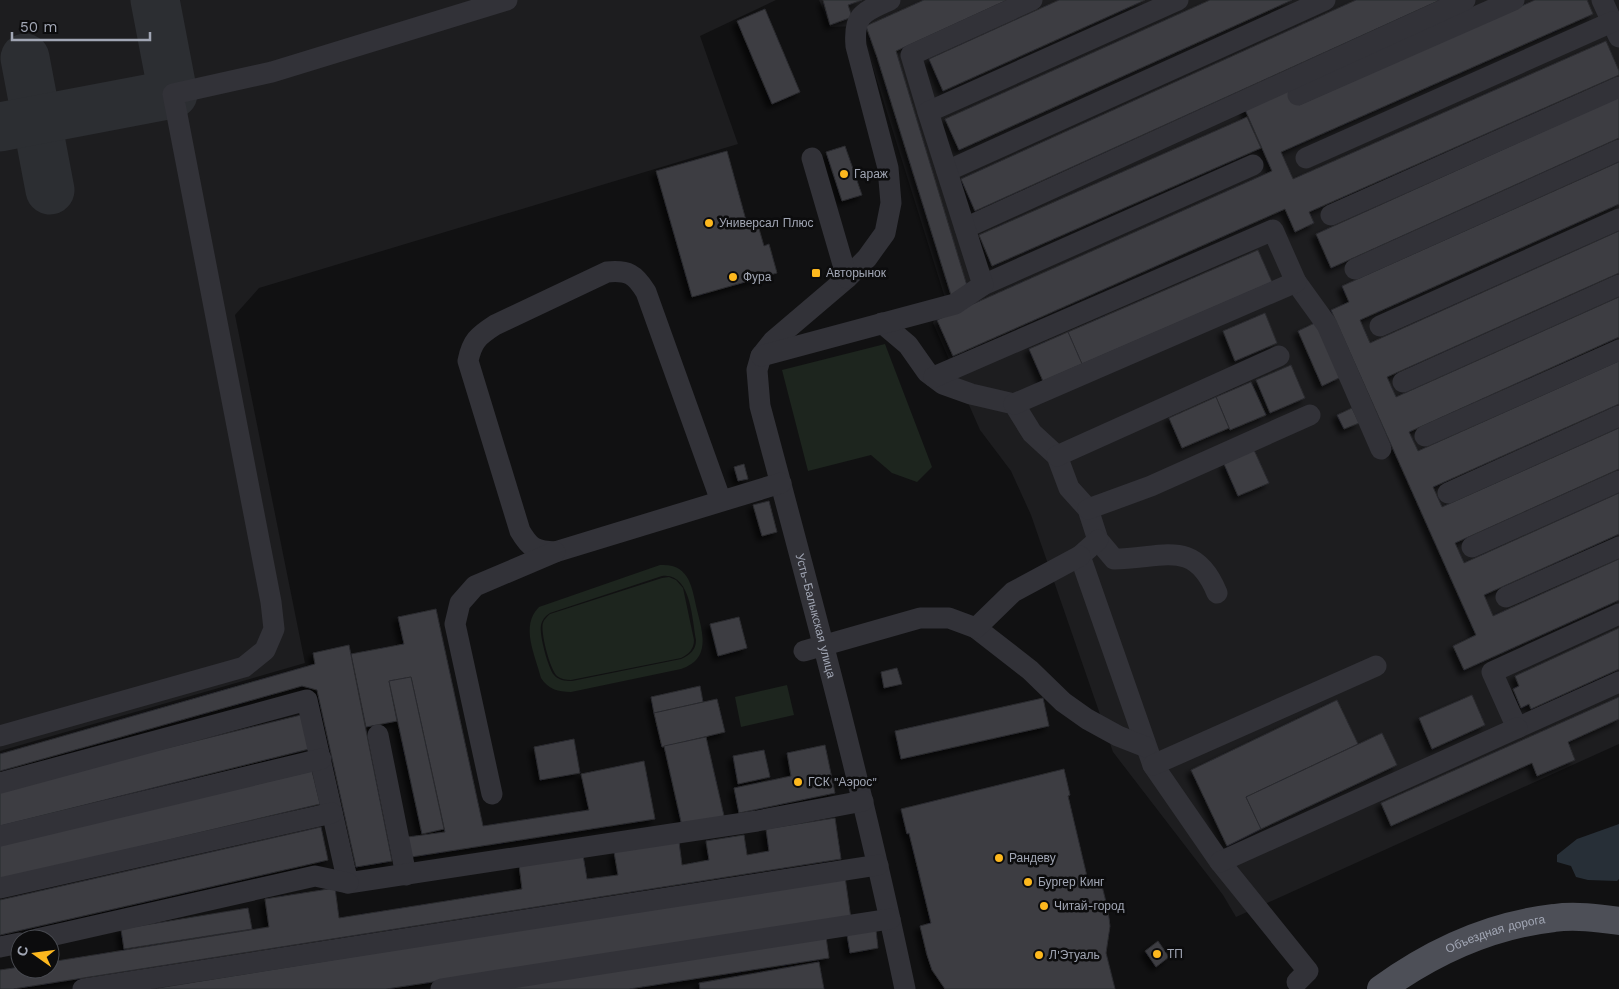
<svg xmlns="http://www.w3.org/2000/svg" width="1619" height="989" font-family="'Work Sans',sans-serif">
	<defs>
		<filter id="shadow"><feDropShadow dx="-4.5" dy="4.5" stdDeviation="2.5" flood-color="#0009"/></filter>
	</defs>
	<rect width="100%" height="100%" fill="#111112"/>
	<g fill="#1d1d1f">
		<polygon points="0,0 776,0 700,36 738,144 259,288 235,315 305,663 0,751"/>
		<polygon points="819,0 1619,0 1619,744 1236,917 1223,895 1113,752 1031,515 1011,471 980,430 933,323 945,298 860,26 830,27"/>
	</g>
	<g fill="#1d251e" fill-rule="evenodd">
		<polygon points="885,344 932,467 917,482 892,473 871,455 808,471 782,370"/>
		<path d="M660,565C690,563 692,588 697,610C703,634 711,659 681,669L571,692C558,692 548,689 541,678C535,654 520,626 539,607ZM662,576C691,572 692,619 696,640C696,650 690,655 681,659L572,681C565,681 558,680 554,675C548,668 539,634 541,625C542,620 545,616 550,613Z"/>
		<path d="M669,577L676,580L683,588L694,640C694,649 689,654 681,658L571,680C566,680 561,679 557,676C550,670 540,631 543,623C544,619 547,617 550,614L662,578Z"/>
		<polygon points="787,685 794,715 741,727 735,697"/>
	</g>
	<polygon fill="#272f37" points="1619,824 1619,879 1617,881 1588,880 1576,877 1571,866 1557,862 1557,855 1577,839"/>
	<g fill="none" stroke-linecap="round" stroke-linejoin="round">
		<g stroke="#2c2e32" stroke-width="49">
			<polyline points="25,58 50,190"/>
			<polyline points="0,127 173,94 155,0"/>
		</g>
	</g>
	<g fill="#3d3e43" stroke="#2b2b2f" filter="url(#shadow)">
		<polygon points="823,0 862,0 848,5 852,17 830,25"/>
		<polygon points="924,0 1007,0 896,51 968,289 951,295 877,57 866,26"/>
		<polygon points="1059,0 1145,0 943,91 929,59"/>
		<polygon points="1210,0 1292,0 959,150 945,119"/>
		<polygon points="1356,0 1440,0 975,211 961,179"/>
		<polygon points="1535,0 1587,0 1593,14 1281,152 1293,179 1606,41 1619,71 1619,75 1309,212 1314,223 1295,232 1285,209 953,356 937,320 1272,171 1243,105 1290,84 1299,105"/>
		<polygon points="765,9 800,92 772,104 737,21"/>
		<polygon points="1619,97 1619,138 1331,268 1316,234"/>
		<polygon points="1247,117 1261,148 992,266 979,235"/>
		<polygon points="845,146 862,195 842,201 826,152"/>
		<polygon points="727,151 747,224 757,222 764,246 769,244 777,273 692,297 656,171"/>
		<polygon points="1619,162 1619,204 1360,320 1370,343 1619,231 1619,273 1387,377 1396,397 1619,297 1619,337 1409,432 1418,451 1619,361 1619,404 1433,487 1442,507 1619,428 1619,469 1455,543 1464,563 1619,493 1619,534 1484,595 1493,616 1619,559 1619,600 1464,670 1453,646 1476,635 1331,310 1349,302 1342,286"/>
		<polygon points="1258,250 1272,282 1082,364 1068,332"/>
		<polygon points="1265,313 1277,343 1235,361 1223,331"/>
		<polygon points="1317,322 1341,377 1322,386 1298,331"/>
		<polygon points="1068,332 1082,364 1043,381 1029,349"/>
		<polygon points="1291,365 1305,398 1270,413 1256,380"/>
		<polygon points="1251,382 1266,415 1230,430 1216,397"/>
		<polygon points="1216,397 1229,428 1182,448 1169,418"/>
		<polygon points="1352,408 1359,423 1344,429 1337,415"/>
		<polygon points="1254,450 1269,483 1238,496 1224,464"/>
		<polygon points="744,464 748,479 738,481 734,467"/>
		<polygon points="769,501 777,532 762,536 753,505"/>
		<polygon points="436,609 483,826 589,810 581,774 644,761 655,819 411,857 408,837 445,832 411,677 389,681 397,721 366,727 351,654 404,644 398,617"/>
		<polygon points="739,617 747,648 718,656 710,624"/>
		<polygon points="1619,628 1619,669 1531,709 1529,704 1521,708 1513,689 1519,686 1515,676"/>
		<polygon points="349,645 392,861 356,867 317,690 302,686 0,771 0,754 315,664 313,653"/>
		<polygon points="897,668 902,684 884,688 881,672"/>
		<polygon points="411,677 444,829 422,834 389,681"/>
		<polygon points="700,686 703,702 654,713 651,697"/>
		<polygon points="1472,695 1485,725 1432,749 1419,718"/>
		<polygon points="1619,697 1619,719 1568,742 1575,760 1537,776 1532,763 1391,826 1381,803"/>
		<polygon points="1043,698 1049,726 901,759 895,731"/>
		<polygon points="717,699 725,732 662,747 654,713"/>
		<polygon points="1337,700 1358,744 1246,797 1261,829 1227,846 1191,770"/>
		<polygon points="301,715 309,749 0,826 0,789"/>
		<polygon points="1382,733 1397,765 1261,829 1246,797"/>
		<polygon points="706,737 724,816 682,826 664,746"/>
		<polygon points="574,739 580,773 540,780 534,747"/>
		<polygon points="825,745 835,793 739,813 734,788 791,776 787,753"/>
		<polygon points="764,750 770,777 738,784 733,756"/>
		<polygon points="1064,769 1070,795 1068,796 1089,885 1101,882 1108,910 1110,926 1106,953 1115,989 945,989 932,970 927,955 920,926 931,923 909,833 907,834 901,809"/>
		<polygon points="312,771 320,804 0,880 0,845"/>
		<polygon points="835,818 841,859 13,989 0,989 0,970 20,967 20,969 50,969 50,962 269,927 265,899 335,888 339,918 522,889 519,865 583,855 587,879 618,875 614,852 679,842 682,865 709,860 706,841 744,835 747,855 769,851 766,829"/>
		<polygon points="321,827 328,860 0,935 0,900"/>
		<polygon points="845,877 851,919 386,989 152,989"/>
		<polygon points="248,908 252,929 124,949 121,929"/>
		<polygon points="825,930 829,958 629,989 472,989"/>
		<polygon points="876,930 878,948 850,953 847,935"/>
		<polygon points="1158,941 1169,957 1156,967 1145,951"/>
		<polygon points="819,962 824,989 700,989 699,983"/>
	</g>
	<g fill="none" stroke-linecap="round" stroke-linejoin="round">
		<g stroke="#323238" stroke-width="21">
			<path id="s1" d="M890,0C864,12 853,14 856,46L888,168L891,203L885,233L867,258L847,278L773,341L761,356L757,370L760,406C812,600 864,793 905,989"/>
			<polyline points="1602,0 1619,37"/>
			<polyline points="1298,95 1514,0"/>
			<polyline points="928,112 911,55 1032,0"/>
			<polyline points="812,158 847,278"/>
			<polyline points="1306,158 1612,22"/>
			<polyline points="947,171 1325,0"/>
			<polyline points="1331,215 1619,87"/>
			<polyline points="965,228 1465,0"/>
			<polyline points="1355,269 1619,150"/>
			<polyline points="1296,282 1327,325 1381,449"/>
			<polyline points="983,285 1253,165"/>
			<path d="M882,323L908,345L927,372L943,384L971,394L1014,404L1032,433L1057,456L1069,488L1088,509L1098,540L1114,559C1162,559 1194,537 1217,593"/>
			<polyline points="1380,326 1619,219"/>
			<polyline points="761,356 955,304 983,285 928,112 1178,0"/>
			<polyline points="934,377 1273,230 1296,282 1014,404"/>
			<polyline points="1403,382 1619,285"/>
			<polyline points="1425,436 1619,350"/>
			<polyline points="1057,456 1279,356"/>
			<polyline points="1448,493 1619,416"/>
			<path d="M721,501L646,292C635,274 628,270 607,272L495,325C478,336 472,341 468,361L520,531C530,548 535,551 555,552L781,483"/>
			<polyline points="1088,509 1151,486 1310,415"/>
			<polyline points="1098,540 1080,556 1153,765 1220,862 1308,971 1297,982"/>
			<polyline points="1472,547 1619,481"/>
			<polyline points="1506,597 1619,547"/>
			<polyline points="1619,614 1492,672 1517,728 1619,682"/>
			<polyline points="976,628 1030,670 1063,702 1087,719 1118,736 1146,747"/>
			<polyline points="804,651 920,618 949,618 976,628 1013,592 1080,556"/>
			<polyline points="378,735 406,875"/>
			<polyline points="0,736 244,667 265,650 274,629 271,602 173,94 272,72 507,0"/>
			<polyline points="1153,765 1376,666"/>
			<polyline points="0,783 307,700 348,883 757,821 863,801"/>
			<polyline points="492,794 455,624 460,603 475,586 555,552"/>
			<polyline points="0,836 321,759"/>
			<polyline points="1220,862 1517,728"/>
			<polyline points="0,888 332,813"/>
			<polyline points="37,939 315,876 348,883"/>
			<polyline points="0,947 20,943"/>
			<polyline points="83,989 878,865"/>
			<polyline points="441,989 890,919"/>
		</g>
		<path stroke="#4d4f57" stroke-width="28" id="s2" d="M1381,989C1432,952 1491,925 1554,918C1575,915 1597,918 1619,921"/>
	</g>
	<g fill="#fdb81e" stroke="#0c0c0d" stroke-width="2">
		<circle cx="844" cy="174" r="5"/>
		<circle cx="709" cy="223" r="5"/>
		<rect x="811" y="268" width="10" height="10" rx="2.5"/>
		<circle cx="733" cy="277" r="5"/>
		<circle cx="798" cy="782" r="5"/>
		<circle cx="999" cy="858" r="5"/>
		<circle cx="1028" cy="882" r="5"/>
		<circle cx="1044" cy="906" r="5"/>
		<circle cx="1157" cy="954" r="5"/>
		<circle cx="1039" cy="955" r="5"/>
	</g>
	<g text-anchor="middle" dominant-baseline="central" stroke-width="5" stroke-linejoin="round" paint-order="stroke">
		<g font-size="12" fill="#a1a6b4" stroke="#0c0c0d" text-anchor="start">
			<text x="854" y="174">Гараж</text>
			<text x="719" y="223">Универсал Плюс</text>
			<text x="826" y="273">Авторынок</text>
			<text x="743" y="277">Фура</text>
			<text x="808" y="782">ГСК "Аэрос"</text>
			<text x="1009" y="858">Рандеву</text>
			<text x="1038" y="882">Бургер Кинг</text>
			<text x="1054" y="906">Читай-город</text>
			<text x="1167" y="954">ТП</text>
			<text x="1049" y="955">Л'Этуаль</text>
		</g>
		<g font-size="12" fill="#a1a6b4" stroke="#0c0c0d">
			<text stroke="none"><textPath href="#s1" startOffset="699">Усть-Балыкская улица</textPath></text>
			<text stroke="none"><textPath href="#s2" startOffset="128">Объездная дорога</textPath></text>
		</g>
	</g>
	<g transform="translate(35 954) rotate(284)"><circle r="24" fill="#0c0c0d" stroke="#484a50"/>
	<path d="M0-4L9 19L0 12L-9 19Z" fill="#fdb81e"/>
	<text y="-8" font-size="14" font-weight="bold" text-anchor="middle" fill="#a1a6b4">С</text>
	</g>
	<path d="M12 32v8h138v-8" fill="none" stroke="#a1a6b4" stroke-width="2.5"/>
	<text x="20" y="32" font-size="15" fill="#a1a6b4" stroke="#0c0c0d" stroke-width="4" paint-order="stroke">50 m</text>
</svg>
